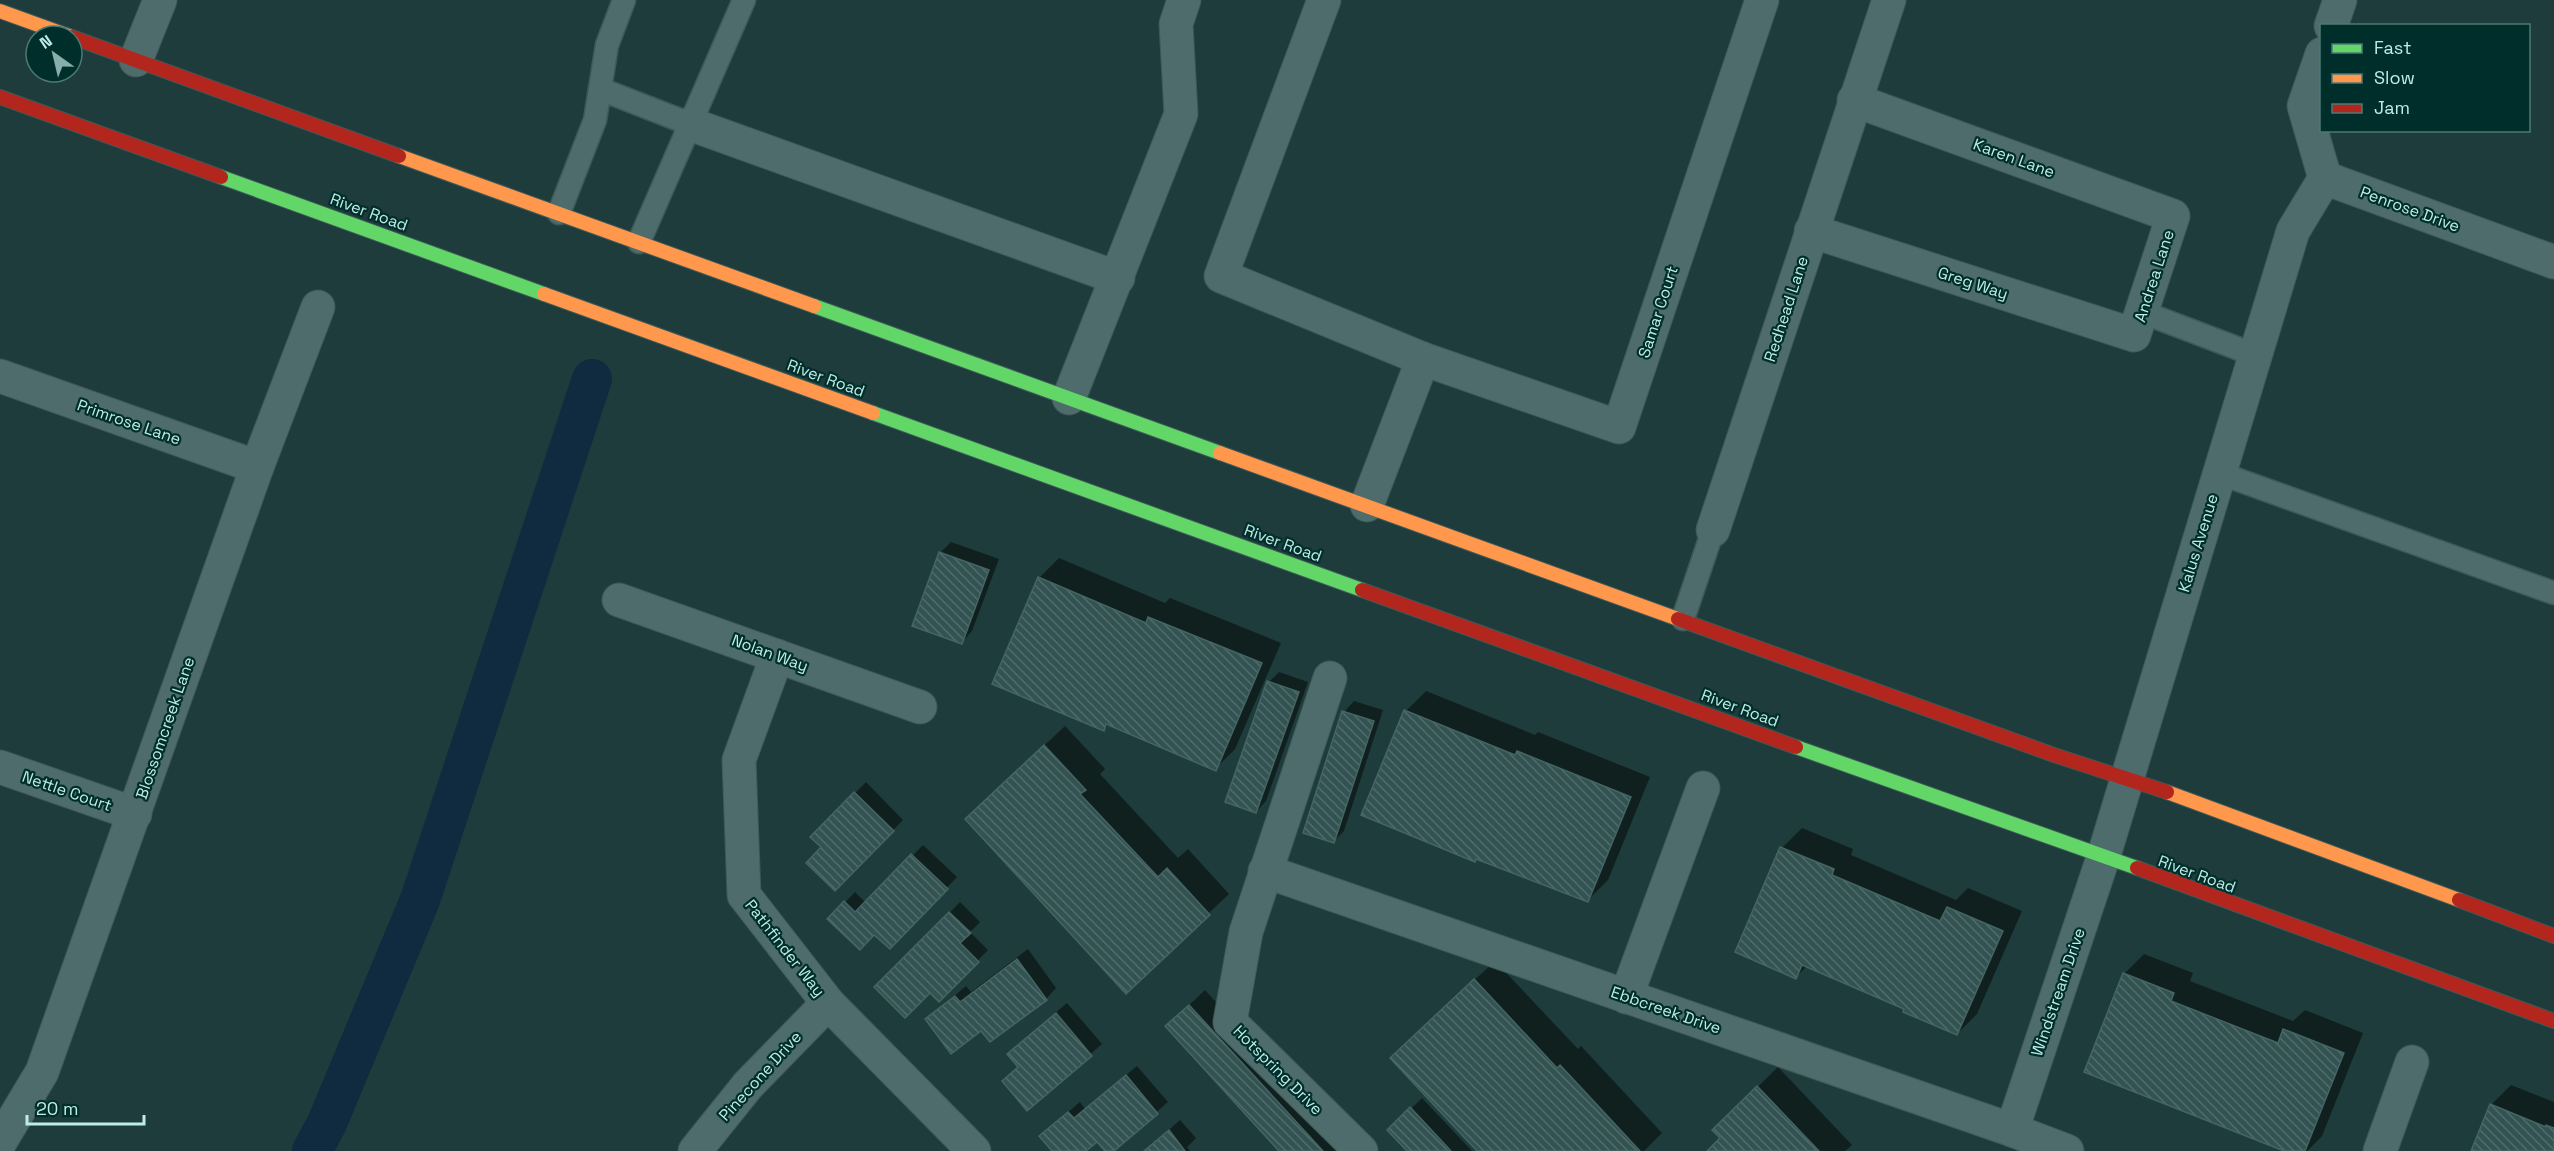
<svg xmlns="http://www.w3.org/2000/svg" width="2554" height="1151" font-family="'Space Grotesk',sans-serif">
	<defs>
		<pattern id="building-back-hatch" width="6" height="6" patternUnits="userSpaceOnUse" patternTransform="scale(1.5)"><rect width="6" height="6" fill="#335352"/><path d="M-1 5l2 2M0 0l6 6M5-1l2 2" fill="none" stroke="#4f6c6b"/></pattern>
	</defs>
	<rect width="100%" height="100%" fill="#1e3c3b"/>
	<g fill="#0007">
		<polygon points="951,542 999,559 972,631 962,642 940,553"/>
		<polygon points="1059,558 1165,603 1170,598 1281,643 1235,749 1215,769 1109,724 1103,730 1039,578"/>
		<polygon points="1279,672 1308,682 1266,801 1256,812 1269,682"/>
		<polygon points="1426,691 1535,735 1538,732 1650,777 1608,880 1588,900 1406,711"/>
		<polygon points="1354,701 1383,710 1344,831 1334,841 1344,712"/>
		<polygon points="1065,726 1105,769 1100,774 1178,858 1188,849 1229,894 1126,991 987,799"/>
		<polygon points="866,782 903,820 835,889 823,847 812,837"/>
		<polygon points="1802,828 1853,849 1851,855 1956,900 1968,888 2022,911 1977,1014 1957,1034 1906,1008 1807,966 1796,977 1737,951 1782,848"/>
		<polygon points="923,845 957,877 890,947 874,933 829,919 855,892 866,903"/>
		<polygon points="960,902 980,922 970,932 988,950 939,1000 930,991 876,987"/>
		<polygon points="1028,949 1056,988 1046,999 982,1029 927,1019 966,986 971,992"/>
		<polygon points="2144,954 2193,973 2190,981 2293,1021 2305,1010 2363,1033 2322,1136 2307,1151 2289,1151 2124,974"/>
		<polygon points="1495,961 1578,1049 1581,1046 1662,1133 1644,1151 1479,1151 1412,1038"/>
		<polygon points="1205,990 1352,1151 1281,1151 1183,1011"/>
		<polygon points="1067,1003 1102,1044 1027,1109 1020,1066 1020,1043"/>
		<polygon points="1137,1066 1168,1102 1111,1151 1107,1151 1098,1140 1084,1151 1054,1151 1052,1126 1080,1102 1085,1109"/>
		<polygon points="1778,1067 1852,1145 1845,1151 1708,1151 1722,1138 1734,1110"/>
		<polygon points="2511,1085 2554,1102 2554,1151 2473,1151 2491,1105"/>
		<polygon points="1422,1098 1472,1151 1409,1151 1389,1130"/>
		<polygon points="1180,1120 1196,1138 1187,1147 1190,1151 1145,1151"/>
	</g>
	<g fill="none" stroke-linecap="round" stroke-linejoin="round">
		<polyline stroke="#102a3f" stroke-width="40" points="312,1151 327,1123 420,900 592,379"/>
	</g>
	<g fill="url(#building-back-hatch)" stroke="#446563" stroke-width="1.5">
		<polygon points="939,552 989,570 962,644 912,626"/>
		<polygon points="1038,577 1146,623 1148,617 1262,663 1216,771 1106,724 1104,731 992,684"/>
		<polygon points="1267,681 1299,692 1256,813 1225,802"/>
		<polygon points="1404,710 1515,755 1517,751 1631,797 1588,902 1476,859 1475,862 1361,815"/>
		<polygon points="1342,711 1374,721 1334,843 1303,833"/>
		<polygon points="1044,745 1086,790 1080,794 1158,877 1167,868 1210,915 1126,994 965,819"/>
		<polygon points="854,792 894,831 835,891 806,863 821,847 810,837"/>
		<polygon points="1780,847 1834,869 1832,875 1940,921 1947,907 2003,931 1957,1035 1903,1012 1904,1009 1802,965 1796,979 1735,952"/>
		<polygon points="911,854 948,889 890,949 874,935 860,950 827,919 844,901 855,912"/>
		<polygon points="949,912 971,933 960,943 979,962 939,1002 930,993 905,1018 874,987"/>
		<polygon points="1017,959 1047,1000 990,1042 981,1031 951,1054 925,1019 955,996 960,1002"/>
		<polygon points="2123,973 2174,993 2171,1001 2278,1043 2283,1029 2344,1053 2305,1151 2284,1151 2084,1072"/>
		<polygon points="1474,979 1557,1068 1560,1065 1640,1151 1477,1151 1390,1058"/>
		<polygon points="1189,1005 1323,1151 1279,1151 1165,1026"/>
		<polygon points="1056,1013 1092,1056 1027,1111 1002,1081 1018,1067 1007,1054"/>
		<polygon points="1126,1075 1158,1114 1114,1151 1105,1151 1097,1142 1086,1151 1052,1151 1039,1136 1068,1112 1074,1118"/>
		<polygon points="1757,1086 1819,1151 1707,1151 1720,1138 1712,1130"/>
		<polygon points="2490,1104 2546,1127 2546,1125 2554,1128 2554,1151 2471,1151"/>
		<polygon points="1410,1107 1451,1151 1407,1151 1387,1130"/>
		<polygon points="1169,1130 1185,1151 1144,1151"/>
	</g>
	<g fill="none" stroke-linecap="round" stroke-linejoin="round">
		<g stroke="#3d5958" stroke-width="25">
			<g id="lane">
				<polyline points="600,89 690,124"/>
				<polyline points="559,213 595,120 607,45 624,0"/>
				<polyline points="639,242 744,0"/>
				<polyline points="2142,312 2255,355"/>
				<polyline points="2219,473 2554,593"/>
				<polyline points="1683,619 1713,530"/>
			</g>
		</g>
		<g stroke="#3d5958" stroke-width="35">
			<g id="street">
				<polyline points="1324,0 1221,276 1423,359 1619,427 1762,0"/>
				<polyline points="2331,26 2340,0"/>
				<polyline points="2322,54 2304,106 2325,178"/>
				<polyline points="136,60 160,0"/>
				<polyline points="690,124 1118,278"/>
				<polyline points="1811,231 2134,335 2173,216 1854,100"/>
				<polyline points="0,376 257,467"/>
				<polyline points="1069,398 1181,114 1176,24 1184,0"/>
				<polyline points="1367,505 1423,359"/>
				<polyline points="1713,530 1889,0"/>
				<polyline points="619,600 920,707"/>
				<polyline points="777,656 739,760 744,895 828,1003 974,1151"/>
				<polyline points="1330,678 1246,932 1230,1022 1361,1151"/>
				<polyline points="0,767 135,814"/>
				<polyline points="1265,871 2012,1130 2067,1151"/>
				<polyline points="1626,997 1703,788"/>
				<polyline points="2012,1130 2104,855 2293,231 2325,178 2554,262"/>
				<polyline points="0,1142 42,1072 257,467 318,307"/>
				<polyline points="695,1151 748,1085 828,1003"/>
				<polyline points="2380,1151 2412,1062"/>
			</g>
		</g>
		<g stroke="#3d5958" stroke-width="16">
			<g id="fast">
				<polyline points="221,177 544,294"/>
				<polyline points="814,306 1220,453"/>
				<polyline points="873,413 1362,590"/>
				<polyline points="1796,747 2137,868"/>
			</g>
		</g>
		<g stroke="#3d5958" stroke-width="16">
			<g id="slow">
				<polyline points="0,11 69,36"/>
				<polyline points="399,156 814,306"/>
				<polyline points="544,294 873,413"/>
				<polyline points="1220,453 1678,619"/>
				<polyline points="2167,792 2459,900"/>
			</g>
		</g>
		<g stroke="#3d5958" stroke-width="16">
			<g id="jam">
				<polyline points="72,37 399,156"/>
				<polyline points="0,97 221,177"/>
				<polyline points="1362,590 1796,747"/>
				<polyline points="1678,619 2054,755 2167,792"/>
				<polyline points="2137,868 2554,1021"/>
				<polyline points="2459,900 2554,936"/>
			</g>
		</g>
		<use href="#lane" stroke="#4e6c6b" stroke-width="22"/>
		<use href="#street" stroke="#4e6c6b" stroke-width="33"/>
		<use href="#fast" stroke="#63d668" stroke-width="14"/>
		<use href="#slow" stroke="#ff974d" stroke-width="14"/>
		<use href="#jam" stroke="#b3261e" stroke-width="14"/>
	</g>
	<g text-anchor="middle" dominant-baseline="central" stroke-width="4.5" stroke-linejoin="round" paint-order="stroke">
		<g font-size="16" fill="#beece7" stroke="#002e2b">
			<text transform="translate(2014 158) rotate(20)">Karen Lane</text>
			<text transform="translate(2410 209) rotate(20)">Penrose Drive</text>
			<text transform="translate(369 212) rotate(20)">River Road</text>
			<text transform="translate(2154 276) rotate(-72)">Andrea Lane</text>
			<text transform="translate(1973 283) rotate(18)">Greg Way</text>
			<text transform="translate(1786 309) rotate(-72)">Redhead Lane</text>
			<text transform="translate(1658 312) rotate(-72)">Samar Court</text>
			<text transform="translate(826 378) rotate(20)">River Road</text>
			<text transform="translate(129 422) rotate(19)">Primrose Lane</text>
			<text transform="translate(1283 543) rotate(20)">River Road</text>
			<text transform="translate(2198 543) rotate(-73)">Kalus Avenue</text>
			<text transform="translate(770 653) rotate(20)">Nolan Way</text>
			<text transform="translate(1740 708) rotate(20)">River Road</text>
			<text transform="translate(165 728) rotate(-71)">Blossomcreek Lane</text>
			<text transform="translate(67 791) rotate(19)">Nettle Court</text>
			<text transform="translate(2197 874) rotate(20)">River Road</text>
			<text transform="translate(785 948) rotate(52)">Pathfinder Way</text>
			<text transform="translate(2058 992) rotate(-71)">Windstream Drive</text>
			<text transform="translate(1666 1010) rotate(19)">Ebbcreek Drive</text>
			<text transform="translate(1278 1070) rotate(45)">Hotspring Drive</text>
			<text transform="translate(760 1076) rotate(-48)">Pinecone Drive</text>
		</g>
	</g>
	<rect x="2320" y="24" width="210" height="108" fill="#002e2b" stroke="#4c7a76" stroke-width="1.5"/>
	<rect x="2332" y="44" width="30" height="9" fill="#63d668" stroke="#4c7a76" stroke-width="1.5"/>
	<text x="2374" y="54" font-size="18" fill="#beece7">Fast</text>
	<rect x="2332" y="74" width="30" height="9" fill="#ff974d" stroke="#4c7a76" stroke-width="1.5"/>
	<text x="2374" y="84" font-size="18" fill="#beece7">Slow</text>
	<rect x="2332" y="104" width="30" height="9" fill="#b3261e" stroke="#4c7a76" stroke-width="1.5"/>
	<text x="2374" y="114" font-size="18" fill="#beece7">Jam</text>
	<g transform="translate(54 54) rotate(326)"><circle r="28" fill="#002e2b" stroke="#4c7a76" stroke-width="1.5"/>
	<path d="M0-4.5L10 22L0 15L-10 22Z" fill="#86aeab"/>
	<text y="-9" font-size="16" font-weight="bold" text-anchor="middle" fill="#beece7">N</text>
	</g>
	<path d="M27 1115v9h117v-9" fill="none" stroke="#beece7" stroke-width="3"/>
	<text x="36" y="1115" font-size="18" fill="#beece7" stroke="#002e2b" stroke-width="4.5" paint-order="stroke">20 m</text>
</svg>
